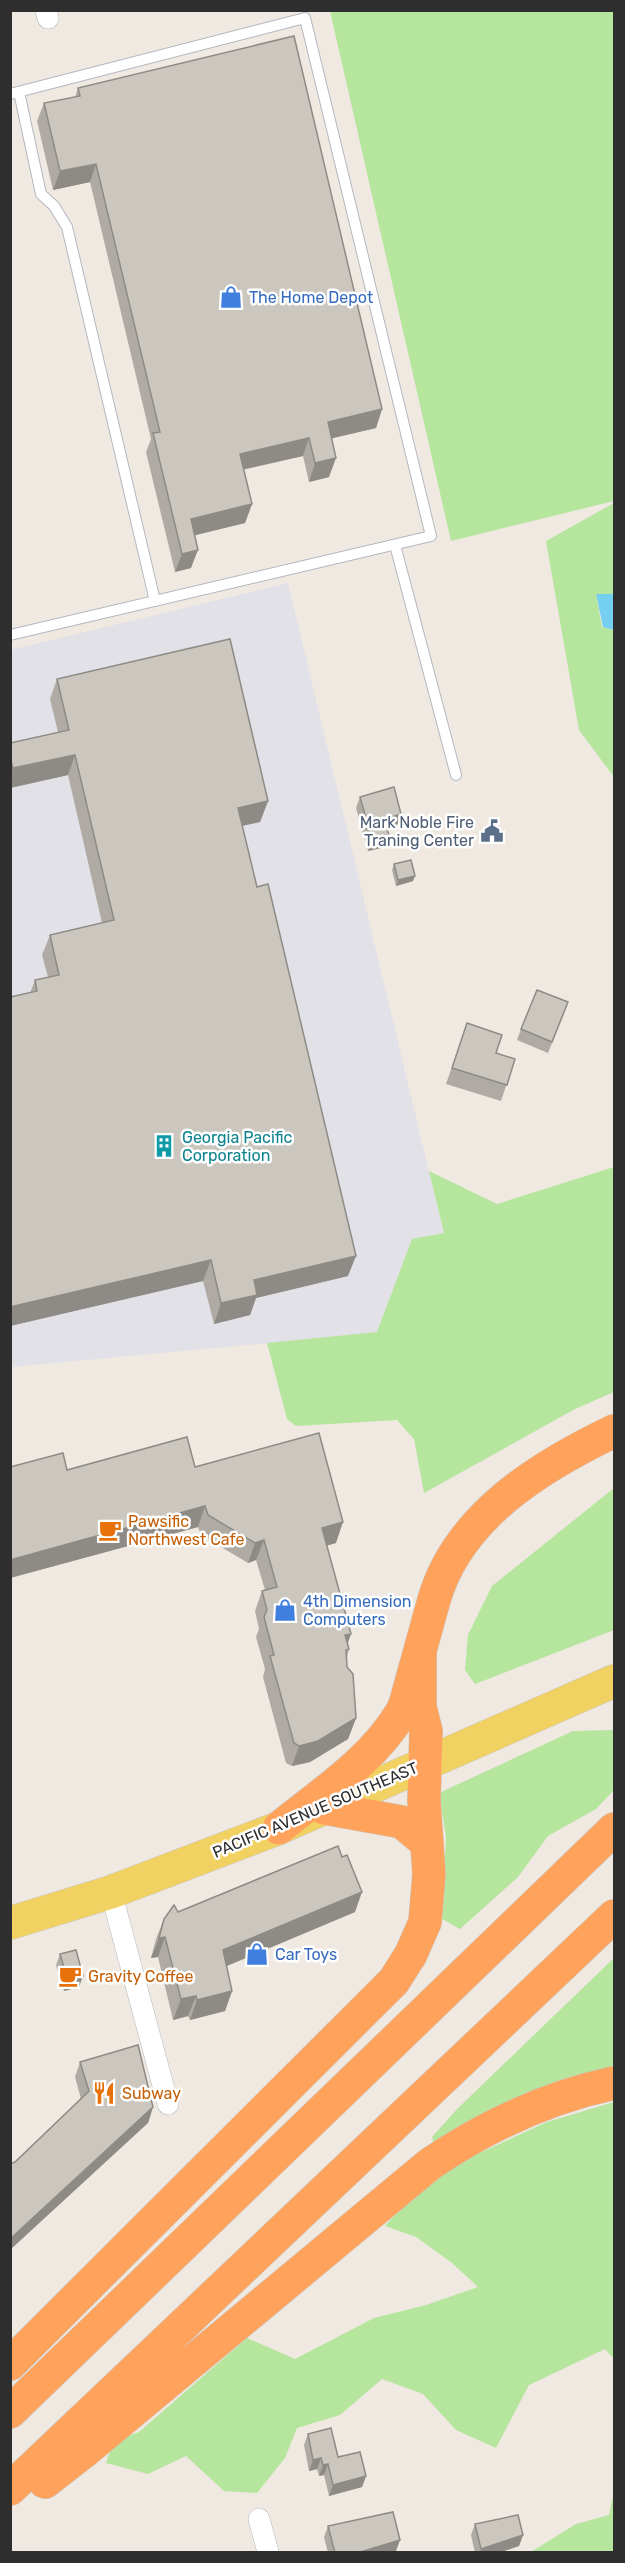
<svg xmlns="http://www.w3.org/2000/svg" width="625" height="2563" font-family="Rubik,sans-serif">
	<rect width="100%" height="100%" fill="#efe9e1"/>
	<polygon fill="#e3e1e8" points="288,583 444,1234 412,1239 377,1333 11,1367 10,650"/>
	<g fill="#b6e59e">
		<polygon points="330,11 614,11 614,501 451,541"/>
		<polygon points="614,503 614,594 596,594 602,627 614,630 614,777 579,730 546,541"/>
		<polygon points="614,1167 614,1392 575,1409 424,1493 414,1439 397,1420 296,1426 287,1419 267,1343 377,1332 412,1239 444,1233 429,1171 497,1204"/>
		<polygon points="614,1488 614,1630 475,1684 465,1670 468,1635 492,1586"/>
		<polygon points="614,1730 614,1790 596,1809 548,1836 518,1877 460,1929 442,1919 446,1837 439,1793 573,1731"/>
		<polygon points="614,1958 614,2072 435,2143 433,2141 432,2137 457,2109"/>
		<polygon points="614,2102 614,2359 605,2349 529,2385 496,2448 456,2430 423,2394 382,2379 340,2415 297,2428 285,2458 257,2493 224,2491 186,2456 148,2474 106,2463 113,2442 139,2432 247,2338 295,2359 374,2318 426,2305 478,2287 452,2263 416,2237 385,2226 431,2175 547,2122"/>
		<polygon points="614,2491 614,2552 531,2552 576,2524 609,2515"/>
	</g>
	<polygon fill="#75cff0" points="596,594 614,594 614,630 603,627"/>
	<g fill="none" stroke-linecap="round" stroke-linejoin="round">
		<g stroke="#b4b7c1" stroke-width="12">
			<g id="lane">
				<polyline points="19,92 41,194 54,206 67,227 155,601"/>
				<polyline points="10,94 305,18 431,536 10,635"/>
				<polyline points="395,545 456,775"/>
			</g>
		</g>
		<g stroke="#b4b7c1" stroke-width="22">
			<g id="street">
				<polyline points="46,10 48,18"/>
				<polyline points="111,1892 168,2104"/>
				<polyline points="259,2519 268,2552"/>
			</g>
		</g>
		<g stroke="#c9c9c9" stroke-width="34">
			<polyline id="primary" points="10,1923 111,1892 279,1828 614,1681"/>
		</g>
		<g stroke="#c9c9c9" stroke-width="34">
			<g id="highway">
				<polyline points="324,1808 402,1822 427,1843"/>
				<path d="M279,1828C322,1793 372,1761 401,1713C406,1705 408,1693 411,1683C419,1655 426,1628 434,1600C458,1516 541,1466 614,1431"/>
				<polyline points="10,2364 394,1981 411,1954 425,1922 429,1874 424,1801 426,1731 420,1707 420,1652"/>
				<polyline points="10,2412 614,1829"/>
				<path d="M45,2482L86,2450L430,2164C486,2126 548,2097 614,2083"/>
				<polyline points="10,2489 614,1916"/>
			</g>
		</g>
		<use href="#lane" stroke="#fff" stroke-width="10"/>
		<use href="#street" stroke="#fff" stroke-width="21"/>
		<use href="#primary" stroke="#f2d163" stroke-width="33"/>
		<use href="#highway" stroke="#ffa35c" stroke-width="33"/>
	</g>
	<g fill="#afaba4">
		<polygon points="78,88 382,409 376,428 331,438 329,477 309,482 303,456 243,469 252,504 245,523 194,535 191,568 175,572 146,452 151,439 90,182 53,190 37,121 44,103 75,97"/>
		<polygon points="57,679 268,801 260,822 242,826 348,1276 256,1298 250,1315 214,1324 203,1281 10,1326 10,997 30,993 35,980 48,977 42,955 50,935 102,923 68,775 10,788 10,743 58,732 50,699"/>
		<polygon points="360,797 401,814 397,825 387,828 389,836 385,847 368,851 356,808"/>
		<polygon points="394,864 413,881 396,886 392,870"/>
		<polygon points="564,1013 548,1053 517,1040 521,1029"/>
		<polygon points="467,1023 496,1053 515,1059 501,1101 446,1084"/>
		<polygon points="10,1467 67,1470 195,1467 336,1543 327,1545 349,1649 347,1657 347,1667 356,1718 348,1739 310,1762 292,1766 286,1763 263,1677 265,1669 256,1637 259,1629 255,1611 262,1591 265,1590 256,1560 248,1563 201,1535 198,1527 10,1578"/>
		<polygon points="178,1912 355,1912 226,1966 232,1991 225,2011 190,2020 188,2016 173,2020 158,1957 151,1958 156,1939 164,1919"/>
		<polygon points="60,1954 79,1987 64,1991 56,1965"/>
		<polygon points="80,2062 153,2107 148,2123 15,2162 81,2099 75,2077"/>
		<polygon points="308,2434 338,2457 366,2476 362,2487 329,2496 324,2475 319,2476 317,2469 309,2471 304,2445"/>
		<polygon points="475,2524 523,2535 519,2546 498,2553 475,2553 471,2535"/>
		<polygon points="328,2526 396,2551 391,2553 328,2553 324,2537"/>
	</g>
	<g fill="#8e8b86">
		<polygon points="96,164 90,182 53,190 60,171"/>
		<polygon points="382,409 376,428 321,441 328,422"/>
		<polygon points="309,438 303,456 233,472 240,454"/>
		<polygon points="336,458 329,477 309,482 315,463"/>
		<polygon points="252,504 245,523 184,538 191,519"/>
		<polygon points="198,550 191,568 175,572 182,554"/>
		<polygon points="75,755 68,775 10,788 10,776 13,768"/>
		<polygon points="268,801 260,822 231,828 238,808"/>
		<polygon points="401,814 397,825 381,830 385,819"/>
		<polygon points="389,836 385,847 368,851 372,840"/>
		<polygon points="415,876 413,881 396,886 398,880"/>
		<polygon points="356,1256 348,1276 256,1298 250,1315 214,1324 221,1303 254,1280"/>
		<polygon points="211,1260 203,1281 10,1326 10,1307"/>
		<polygon points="205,1506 198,1527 10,1578 10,1560"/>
		<polygon points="343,1522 336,1543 315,1549 322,1528"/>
		<polygon points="264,1540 256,1560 248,1563 255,1543"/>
		<polygon points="351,1634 344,1654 345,1635"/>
		<polygon points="356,1718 348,1739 310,1762 292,1766 299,1746"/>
		<polygon points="362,1892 355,1912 215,1971 223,1950"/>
		<polygon points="165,1937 158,1957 151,1958 159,1938"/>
		<polygon points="83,1976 79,1987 64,1991 68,1980"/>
		<polygon points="232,1991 225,2011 190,2020 197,2000"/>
		<polygon points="196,1996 188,2016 173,2020 181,1999"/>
		<polygon points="153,2107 148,2123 10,2250 10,2239"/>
		<polygon points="321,2458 317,2469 309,2471 313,2460"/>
		<polygon points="328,2464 324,2475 319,2476 323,2465"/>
		<polygon points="366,2476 362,2487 329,2496 333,2485"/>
		<polygon points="523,2535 519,2546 498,2553 480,2553 481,2549"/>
		<polygon points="400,2540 396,2551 391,2553 357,2553"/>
	</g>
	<g fill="#cbc7bf" stroke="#8e8b86" stroke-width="1.5">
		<polygon points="294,36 382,409 328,422 336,458 315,463 309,438 240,454 252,504 191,519 198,550 182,554 153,433 160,432 96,164 60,171 44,103 80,96 78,88"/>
		<polygon points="230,639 268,801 238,808 257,887 268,884 356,1256 254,1280 257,1295 221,1303 211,1260 10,1307 10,997 37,991 35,980 59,975 50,935 114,920 75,755 13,768 10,757 10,743 69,730 57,679"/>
		<polygon points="394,787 401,814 385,819 389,836 372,840 360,797"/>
		<polygon points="411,860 415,876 398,880 394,864"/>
		<polygon points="537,990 568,1002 552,1042 521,1029"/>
		<polygon points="467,1023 502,1035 496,1053 515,1059 507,1085 452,1068"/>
		<polygon points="319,1433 343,1522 322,1528 351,1634 345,1635 349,1649 346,1650 347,1667 353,1674 356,1718 318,1741 299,1746 294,1743 270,1656 274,1655 264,1617 267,1610 262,1591 277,1587 264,1540 255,1543 208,1515 205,1506 10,1560 10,1467 63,1453 67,1470 187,1437 195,1467"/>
		<polygon points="338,1846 342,1857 347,1855 362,1892 223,1950 232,1991 197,2000 196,1996 181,1999 165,1937 159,1938 164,1919 174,1905 178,1912"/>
		<polygon points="76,1950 83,1976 68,1980 60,1954"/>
		<polygon points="138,2045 153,2107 10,2239 10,2164 15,2162 89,2091 80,2062"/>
		<polygon points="331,2428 338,2457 360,2452 366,2476 333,2485 328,2464 323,2465 321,2458 313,2460 308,2434"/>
		<polygon points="393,2512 400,2540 357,2553 335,2553 328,2526"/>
		<polygon points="518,2515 523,2535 481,2549 475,2524"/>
	</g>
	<defs>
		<g id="shop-bare" transform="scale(1.8)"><path d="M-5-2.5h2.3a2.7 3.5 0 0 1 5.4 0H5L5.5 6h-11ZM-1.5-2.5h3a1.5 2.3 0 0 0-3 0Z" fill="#3f7fe0" stroke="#fff" stroke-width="2.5" paint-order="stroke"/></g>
		<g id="civic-bare" transform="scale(1.8)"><path d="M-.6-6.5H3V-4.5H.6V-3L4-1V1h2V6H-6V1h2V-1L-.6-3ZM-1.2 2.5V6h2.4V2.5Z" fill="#5c6f8a" stroke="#fff" stroke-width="2.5" paint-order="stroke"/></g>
		<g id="building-bare" transform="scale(1.8)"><path d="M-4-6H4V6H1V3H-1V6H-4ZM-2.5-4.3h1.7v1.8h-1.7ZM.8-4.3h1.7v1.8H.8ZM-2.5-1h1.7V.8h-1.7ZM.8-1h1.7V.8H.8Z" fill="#0f9aa8" stroke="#fff" stroke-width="2.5" paint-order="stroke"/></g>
		<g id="cafe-bare" transform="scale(1.8)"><path d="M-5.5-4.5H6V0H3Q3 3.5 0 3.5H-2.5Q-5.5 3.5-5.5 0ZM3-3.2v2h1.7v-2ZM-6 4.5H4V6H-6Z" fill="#e8710a" stroke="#fff" stroke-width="2.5" paint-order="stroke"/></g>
		<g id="restaurant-bare" transform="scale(1.8)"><path d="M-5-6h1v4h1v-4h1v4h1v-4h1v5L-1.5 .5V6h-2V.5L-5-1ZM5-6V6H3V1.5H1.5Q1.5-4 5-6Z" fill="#e8710a" stroke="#fff" stroke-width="2.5" paint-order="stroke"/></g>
	</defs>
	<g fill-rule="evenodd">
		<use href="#shop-bare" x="231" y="297"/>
		<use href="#civic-bare" x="492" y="831"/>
		<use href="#building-bare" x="164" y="1146"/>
		<use href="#cafe-bare" x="110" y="1530"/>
		<use href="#shop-bare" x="285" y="1610"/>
		<use href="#shop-bare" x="257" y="1954"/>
		<use href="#cafe-bare" x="70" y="1976"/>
		<use href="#restaurant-bare" x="104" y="2093"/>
	</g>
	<g text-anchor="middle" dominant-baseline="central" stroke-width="5" stroke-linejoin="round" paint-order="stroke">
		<g font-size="16" fill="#366cbe" stroke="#fff" text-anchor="start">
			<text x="249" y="297">The Home Depot</text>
			<text x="303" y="1601">4th Dimension<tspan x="303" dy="18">Computers</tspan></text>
			<text x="275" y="1954">Car Toys</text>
		</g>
		<g font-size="16" fill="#4e5e75" stroke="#fff" text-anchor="end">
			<text x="474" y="822">Mark Noble Fire<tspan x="474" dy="18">Traning Center</tspan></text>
		</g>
		<g font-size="16" fill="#0d838f" stroke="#fff" text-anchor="start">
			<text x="182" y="1137">Georgia Pacific<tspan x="182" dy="18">Corporation</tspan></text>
		</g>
		<g font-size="16" fill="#c56008" stroke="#fff" text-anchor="start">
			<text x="128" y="1521">Pawsific<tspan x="128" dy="18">Northwest Cafe</tspan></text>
			<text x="88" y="1976">Gravity Coffee</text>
			<text x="122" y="2093">Subway</text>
		</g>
		<g font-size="16" fill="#2e2e2e" stroke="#fff">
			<text transform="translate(315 1810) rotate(-23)">PACIFIC AVENUE SOUTHEAST</text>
		</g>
	</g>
	<rect width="625" height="2563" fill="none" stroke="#2e2e2e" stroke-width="24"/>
</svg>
